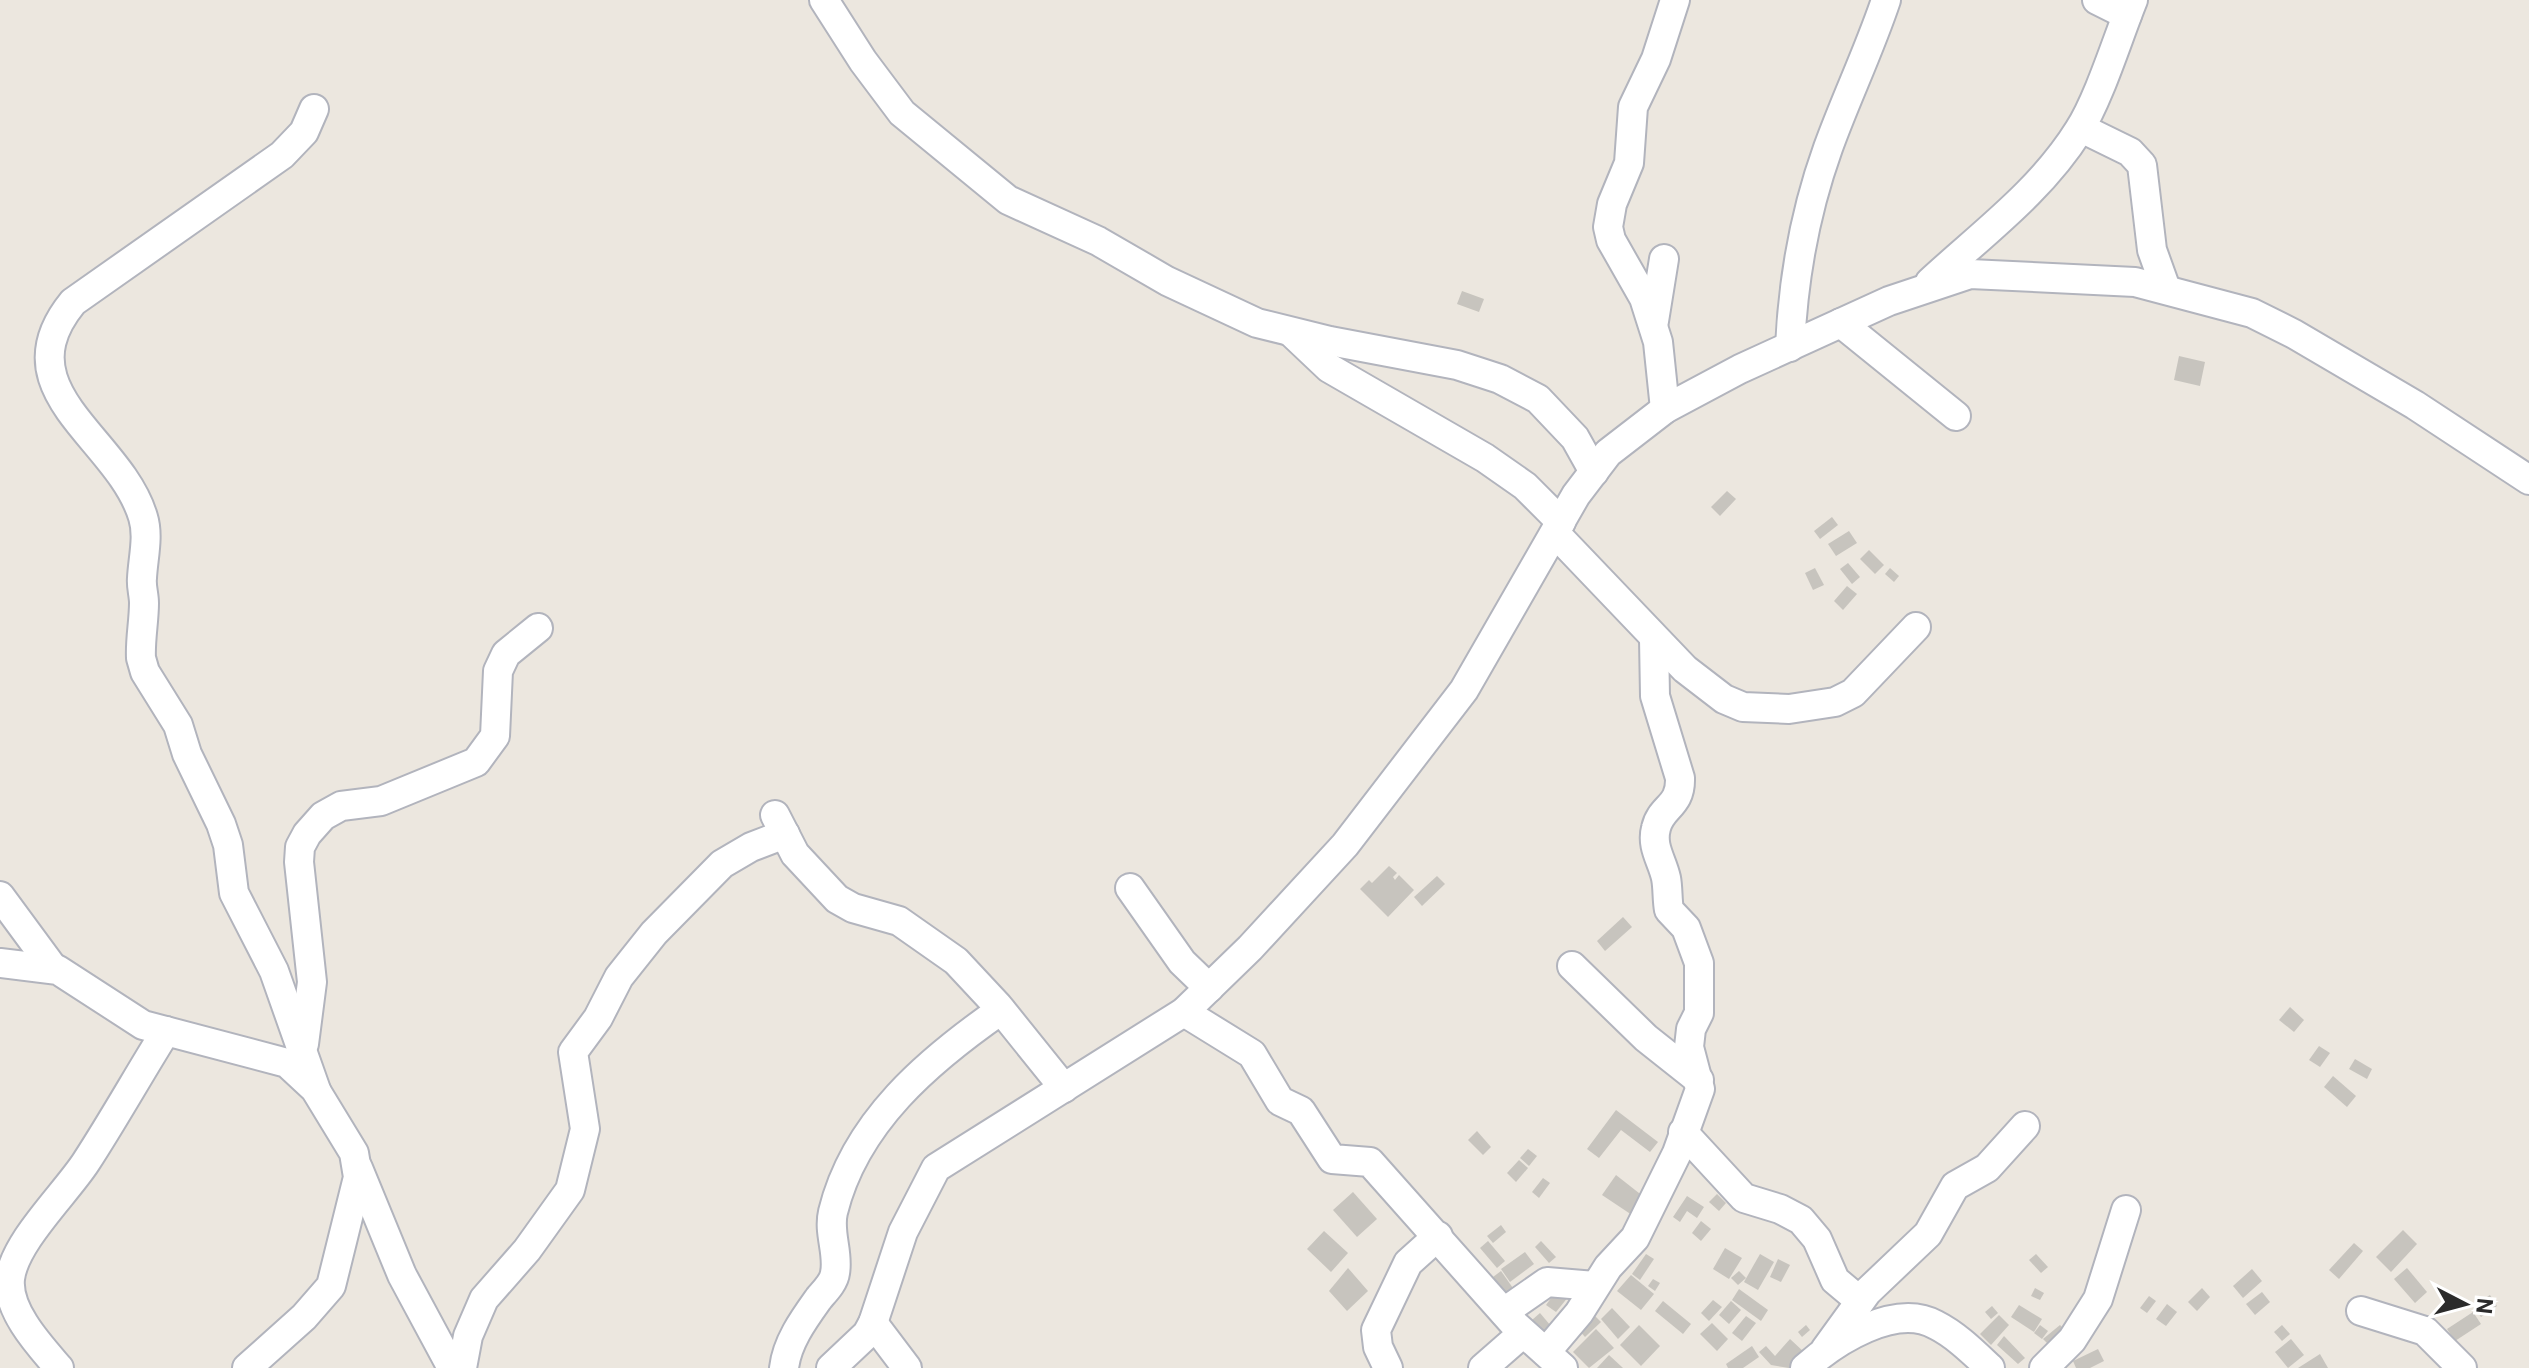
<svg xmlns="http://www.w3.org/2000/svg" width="2529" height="1368" font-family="Roboto,sans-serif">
	<rect width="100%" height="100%" fill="#ece7df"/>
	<g fill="#c7c4be">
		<polygon points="1462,291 1484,299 1479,312 1457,304"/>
		<polygon points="2179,356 2205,362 2200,386 2174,380"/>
		<polygon points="1727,491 1736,499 1720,516 1711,507"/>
		<polygon points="1832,517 1838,525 1820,539 1814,531"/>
		<polygon points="1849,531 1857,543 1836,556 1828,544"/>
		<polygon points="1869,550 1884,565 1875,574 1860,559"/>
		<polygon points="1848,563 1860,577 1852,584 1840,569"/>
		<polygon points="1815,568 1824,585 1813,590 1805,573"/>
		<polygon points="1890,568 1899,576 1894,582 1885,574"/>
		<polygon points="1847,586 1857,594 1843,610 1834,601"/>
		<polygon points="1389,866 1397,873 1393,877 1395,880 1399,875 1414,890 1388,917 1360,889 1369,880 1372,883"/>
		<polygon points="1437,876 1445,884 1422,906 1414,897"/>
		<polygon points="1623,917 1632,927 1605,951 1597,941"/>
		<polygon points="2290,1007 2304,1020 2294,1032 2279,1020"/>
		<polygon points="2319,1046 2330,1053 2320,1067 2309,1060"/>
		<polygon points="2355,1059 2372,1069 2367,1079 2349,1069"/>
		<polygon points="2333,1076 2356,1096 2347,1107 2324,1087"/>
		<polygon points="1616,1110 1658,1142 1650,1152 1621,1130 1599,1158 1587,1149"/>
		<polygon points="1477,1131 1491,1147 1483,1155 1468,1140"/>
		<polygon points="1528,1149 1537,1156 1529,1166 1520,1158"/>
		<polygon points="1519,1160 1528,1168 1516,1182 1507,1173"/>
		<polygon points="1616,1175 1644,1197 1632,1215 1602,1195"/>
		<polygon points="1543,1178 1550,1183 1539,1198 1532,1192"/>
		<polygon points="1353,1192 1377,1219 1357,1237 1333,1210"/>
		<polygon points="1717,1194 1726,1203 1719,1211 1709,1202"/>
		<polygon points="1687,1196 1704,1207 1697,1218 1687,1211 1680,1222 1673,1217"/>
		<polygon points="1701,1221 1711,1229 1701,1241 1692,1233"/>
		<polygon points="1501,1225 1506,1232 1493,1243 1487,1236"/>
		<polygon points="2403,1230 2417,1244 2391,1272 2376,1257"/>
		<polygon points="1324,1231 1348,1253 1331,1272 1307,1249"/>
		<polygon points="1488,1241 1505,1261 1497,1268 1480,1248"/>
		<polygon points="1541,1241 1556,1257 1549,1263 1535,1247"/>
		<polygon points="2354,1243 2363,1251 2339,1279 2329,1270"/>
		<polygon points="1725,1248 1742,1258 1729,1279 1713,1269"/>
		<polygon points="1525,1252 1534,1264 1510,1282 1501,1269"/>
		<polygon points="1646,1254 1654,1259 1640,1280 1632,1274"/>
		<polygon points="1760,1254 1774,1262 1758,1290 1744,1282"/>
		<polygon points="2036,1254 2048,1267 2041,1273 2029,1260"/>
		<polygon points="1778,1259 1790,1265 1781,1282 1770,1277"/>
		<polygon points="1348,1268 1368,1291 1347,1311 1329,1291"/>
		<polygon points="2407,1268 2427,1292 2415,1303 2394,1279"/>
		<polygon points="2252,1269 2262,1281 2243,1298 2233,1286"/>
		<polygon points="1501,1271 1515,1291 1499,1303 1485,1283"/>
		<polygon points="1739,1271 1746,1278 1738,1285 1731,1278"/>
		<polygon points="1631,1275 1654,1294 1641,1310 1617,1291"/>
		<polygon points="1653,1279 1660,1283 1655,1291 1648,1286"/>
		<polygon points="1562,1283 1573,1291 1556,1312 1546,1305"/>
		<polygon points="2035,1288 2044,1293 2040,1300 2031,1296"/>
		<polygon points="2202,1288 2210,1297 2197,1311 2188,1302"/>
		<polygon points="1739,1289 1768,1310 1761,1321 1732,1300"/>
		<polygon points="2262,1292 2270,1302 2255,1315 2246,1304"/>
		<polygon points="2490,1295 2497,1306 2481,1317 2473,1306"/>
		<polygon points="2149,1296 2156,1301 2147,1313 2140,1308"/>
		<polygon points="1713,1300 1722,1307 1709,1321 1701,1313"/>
		<polygon points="1663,1301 1691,1324 1683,1334 1655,1311"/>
		<polygon points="1731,1301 1741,1310 1729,1324 1719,1315"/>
		<polygon points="2167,1304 2177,1312 2166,1326 2156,1319"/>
		<polygon points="2019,1305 2042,1319 2034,1332 2011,1317"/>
		<polygon points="1992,1306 1998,1313 1991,1319 1985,1312"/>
		<polygon points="1612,1308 1630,1327 1618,1339 1601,1319"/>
		<polygon points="2473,1312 2481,1324 2455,1341 2447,1329"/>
		<polygon points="1540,1313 1556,1332 1548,1339 1532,1320"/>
		<polygon points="1592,1313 1601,1322 1585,1337 1577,1328"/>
		<polygon points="1999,1315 2009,1325 1991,1345 1980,1334"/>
		<polygon points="1746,1316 1756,1323 1742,1341 1732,1333"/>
		<polygon points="1712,1323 1728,1339 1717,1351 1700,1334"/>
		<polygon points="1639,1325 1660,1346 1641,1366 1620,1345"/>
		<polygon points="1806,1325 1810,1330 1802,1337 1798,1332"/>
		<polygon points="2040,1325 2048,1331 2042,1339 2034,1333"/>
		<polygon points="2060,1325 2067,1332 2050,1346 2043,1339"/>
		<polygon points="2282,1325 2290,1334 2282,1341 2274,1332"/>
		<polygon points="1596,1329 1614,1348 1589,1368 1573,1352"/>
		<polygon points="2004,1336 2025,1358 2018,1364 1997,1345"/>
		<polygon points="1790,1339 1804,1352 1789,1368 1771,1365 1759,1352 1766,1346 1775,1356"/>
		<polygon points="2291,1339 2304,1355 2288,1368 2275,1352"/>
		<polygon points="1752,1346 1759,1357 1743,1368 1728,1368 1726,1364"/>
		<polygon points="2098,1349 2104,1361 2090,1368 2076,1368 2073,1361"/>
		<polygon points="2320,1354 2328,1368 2298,1368"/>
		<polygon points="1609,1355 1623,1368 1597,1368"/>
	</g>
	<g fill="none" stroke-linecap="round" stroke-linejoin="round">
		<g stroke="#b2b4bd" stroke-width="32">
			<g id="minor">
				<polyline points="824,0 863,61 902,113 1008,200 1098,241 1167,281 1257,323 1330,341 1457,365 1500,379 1538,399 1575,438 1594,472"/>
				<polyline points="2097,0 2127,15"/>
				<path d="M314,109L304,132L282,155L73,302C0,391 119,437 143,517C149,536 143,558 142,578C141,586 144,595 144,603C144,621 140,640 141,658L145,672L178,725L187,754L221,824L228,845L234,893L274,971L316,1090"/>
				<polyline points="2081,128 2130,152 2142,165 2152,250 2166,289"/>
				<path d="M1930,282C1982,234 2041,191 2079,130C2099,99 2118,37 2133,0"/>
				<polyline points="1654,321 1664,259"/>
				<polyline points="1841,323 1956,416"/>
				<polyline points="1292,333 1329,368 1485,458 1525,486 1561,522"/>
				<path d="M1790,347C1793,280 1805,212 1828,148C1846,98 1869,51 1886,0"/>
				<polyline points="1665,409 1658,342 1644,298 1611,240 1608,227 1612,204 1629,163 1633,107 1656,59 1675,0"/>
				<polyline points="1555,533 1685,669 1724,699 1743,707 1789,709 1835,702 1853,693 1916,627"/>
				<polyline points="775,815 795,854 837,899 853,908 899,921 956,961 998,1006 1064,1088"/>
				<polyline points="1130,888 1182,962 1209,988"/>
				<polyline points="0,896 53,968"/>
				<polyline points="0,963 58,970 143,1025 287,1063 315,1089 354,1153 358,1177 331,1286 304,1317 247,1368"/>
				<polyline points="1572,966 1646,1038 1699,1080"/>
				<polyline points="1184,1012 1252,1054 1280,1101 1301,1111 1332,1159 1370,1162 1515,1325 1563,1368"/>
				<polyline points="304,1044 312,982 299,862 300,847 307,834 323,816 341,806 381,801 476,762 495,736 498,671 506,654 538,628"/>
				<polyline points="1683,1132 1744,1198 1780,1209 1801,1220 1817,1239 1835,1280 1860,1301"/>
				<polyline points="358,1168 402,1275 452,1368"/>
				<polyline points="2361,1311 2425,1331 2462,1368"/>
				<polyline points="1504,1312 1547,1282 1595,1286"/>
				<polyline points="873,1323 907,1368"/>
				<polyline points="1825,1350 1867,1292 1928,1234 1955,1186 1987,1168 2025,1126"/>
				<path d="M1546,1352L1579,1313L1608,1267L1635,1238L1677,1153L1700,1089L1689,1047L1691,1029L1699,1013V963L1686,928L1669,910C1667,899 1668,888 1666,878C1662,860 1651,847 1656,828C1661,806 1681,807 1680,778L1655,696L1654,639"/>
				<path d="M59,1368C40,1346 7,1311 10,1279C14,1242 66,1193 86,1162C114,1119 139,1074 166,1031"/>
				<polyline points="462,1368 468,1336 484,1299 527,1250 570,1190 585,1129 573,1052 598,1018 619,977 654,933 722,864 751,847 785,834"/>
				<path d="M784,1368C787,1342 804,1319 819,1298C825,1291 834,1282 835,1273C839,1253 828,1233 833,1212C855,1122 929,1060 1001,1010"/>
				<polyline points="831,1368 867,1334 873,1323 903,1232 936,1168 1184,1012 1250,948 1345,845 1464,690 1576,495 1608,453 1665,409 1740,369 1889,301 1970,274 2135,282 2252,313 2294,334 2415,405 2529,480"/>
				<polyline points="1388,1368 1378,1347 1376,1330 1408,1263 1438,1236"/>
				<polyline points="1483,1368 1523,1333"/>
				<path d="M1805,1368C1834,1342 1895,1302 1936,1325C1956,1335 1974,1353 1990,1368"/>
				<polyline points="2044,1368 2072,1340 2098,1299 2126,1210"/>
			</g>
		</g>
		<use href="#minor" stroke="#fff" stroke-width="28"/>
	</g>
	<g transform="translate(2465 1304) rotate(96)" stroke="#ffffff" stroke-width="6" paint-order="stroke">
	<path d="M0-6L14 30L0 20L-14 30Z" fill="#2b2b2b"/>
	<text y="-12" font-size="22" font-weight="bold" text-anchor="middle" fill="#2b2b2b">N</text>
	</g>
</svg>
